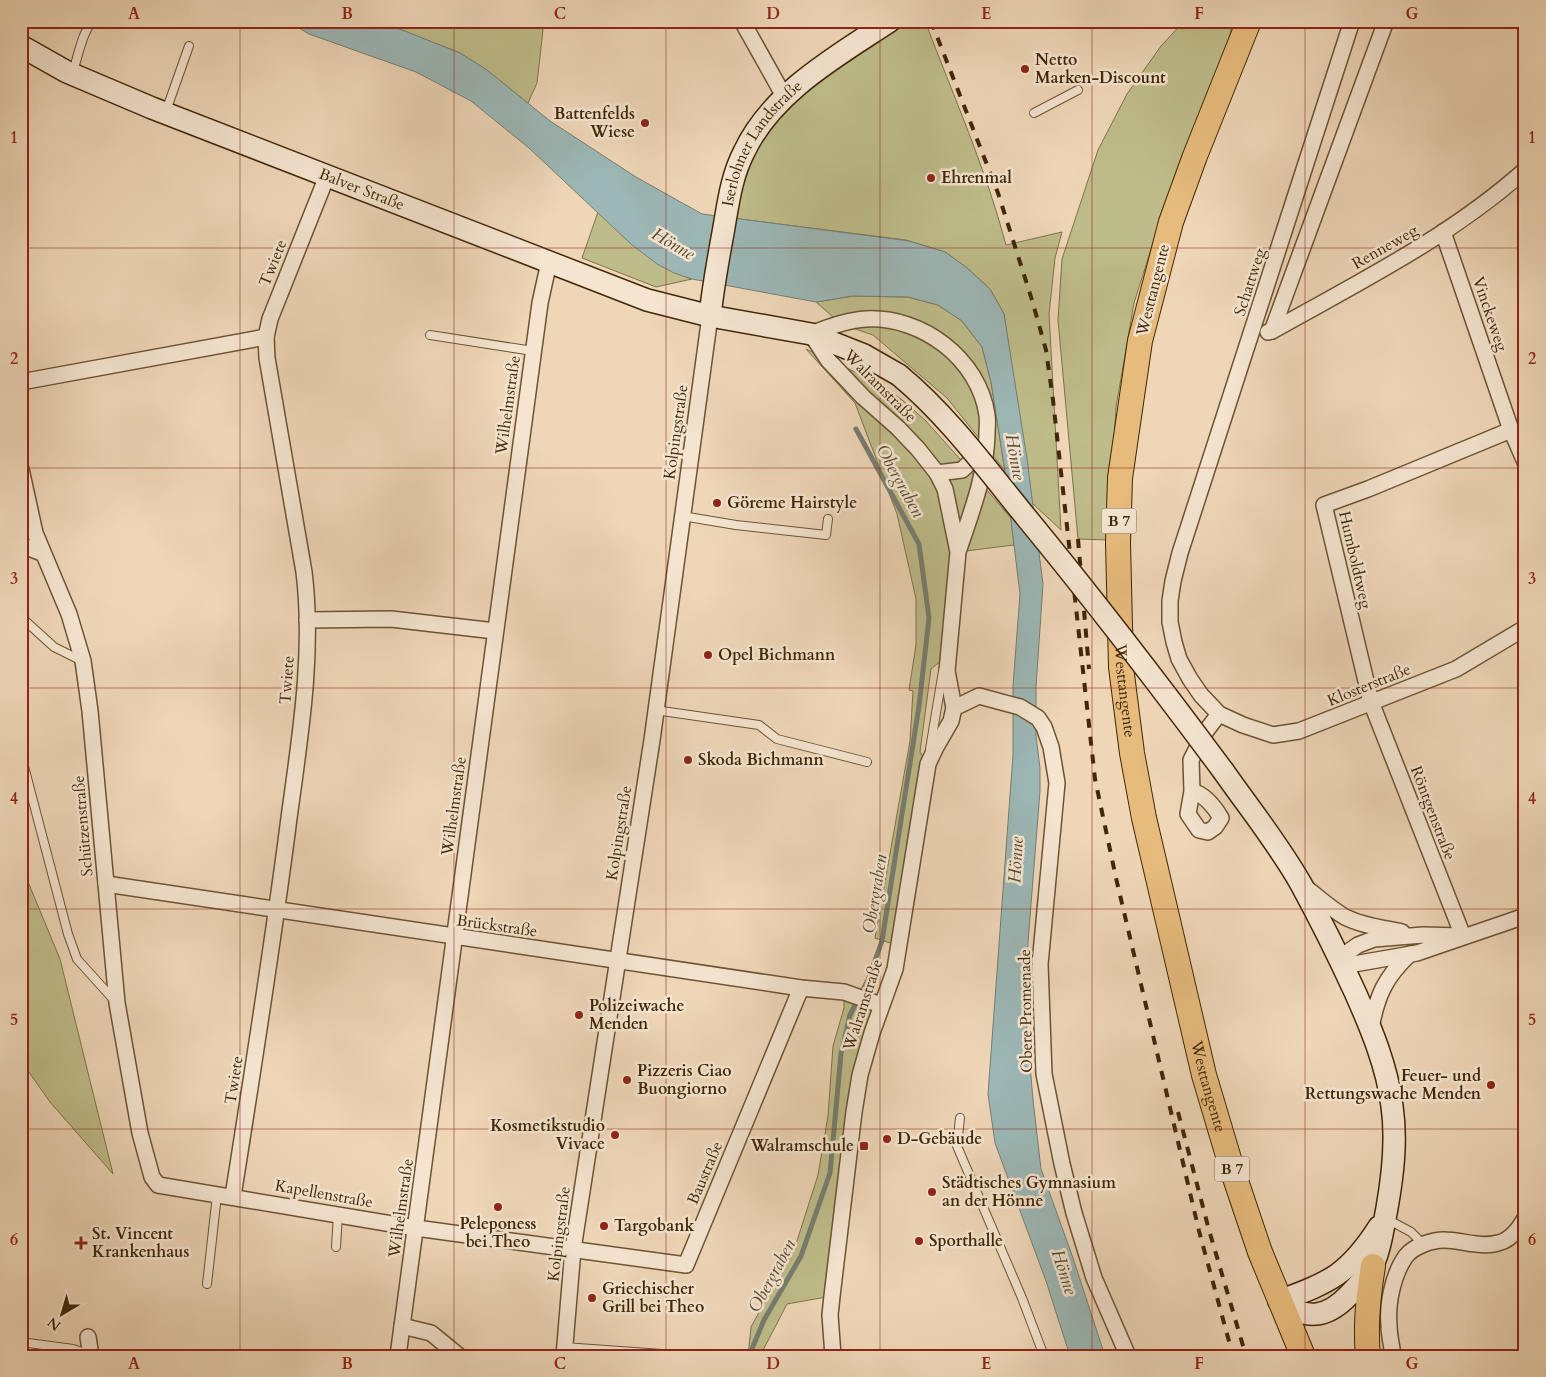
<svg xmlns="http://www.w3.org/2000/svg" width="1546" height="1377" font-family="Cardo,serif">
	<rect width="100%" height="100%" fill="#eed6b7"/>
	<filter id="stains"><feTurbulence type="fractalNoise" baseFrequency=".004" numOctaves="4"/><feColorMatrix values="0 0 0 0 .2 0 0 0 0 .09 0 0 0 0 .02 0 0 0 .5 -.17"/></filter>
	<radialGradient id="worn" r=".72"><stop offset=".6" stop-color="#630" stop-opacity="0"/><stop offset="1" stop-color="#630" stop-opacity=".3"/></radialGradient>
	<g fill="#bebc8a" stroke="#7f7248">
		<polygon points="377,21 544,21 537,83 528,103 485,69 460,53"/>
		<path d="M902,21H925C953,95 986,169 1006,245L1062,232L1055,258L1049,314L1061,530L1032,503L1004,314L990,289L966,267L945,252L906,240L731,218L740,173L781,109L894,25Z"/>
		<polygon points="1184,21 1233,21 1228,43 1161,218 1134,303 1116,407 1108,540 1078,539 1058,320 1062,259 1098,150 1127,94 1161,46"/>
		<path d="M598,212C628,240 653,266 692,279L656,287L582,258Z"/>
		<polygon points="853,296 908,297 938,305 962,321 982,347 991,382 1005,471 947,398 873,335 841,324 816,302"/>
		<polygon points="806,349 872,380 901,399 925,420 960,459 1011,518 1014,545 958,552 948,655 931,669 920,752 927,764 899,946 875,938 910,741 913,691 909,690 916,645 916,599 897,514 855,403"/>
		<polygon points="21,865 60,959 113,1174 50,1102 21,1061"/>
		<polygon points="844,992 881,1005 866,1051 832,1296 787,1304 760,1356 748,1356 751,1327 796,1244 818,1175 828,1116 833,1046 844,1008"/>
	</g>
	<polygon fill="#9cb7b6" stroke="#777d70" points="288,21 377,21 405,31 460,53 487,70 550,121 636,177 702,214 909,241 945,252 966,267 990,289 1004,314 1027,459 1043,584 1036,687 1036,736 1040,768 1040,791 1024,993 1033,1100 1041,1169 1073,1258 1105,1356 1070,1356 1046,1281 995,1143 988,1094 1013,755 1013,686 1020,594 1005,471 991,382 982,347 962,321 938,305 908,297 853,296 816,302 692,279 674,273 657,264 631,244 529,148 471,101 416,72 309,34"/>
	<g fill="none" stroke-linecap="round" stroke-linejoin="round">
		<polyline stroke="#777d70" stroke-width="5" points="749,1356 764,1320 801,1256 830,1173 841,1054 850,1015 868,980 882,941 919,706 929,618 919,544 856,429"/>
		<g stroke="#6c5332" stroke-width="10">
			<g id="lane">
				<path d="M73,72C77,60 83,27 94,21"/>
				<polyline points="166,111 189,46"/>
				<polyline points="1034,113 1078,90"/>
				<polyline points="430,335 533,351"/>
				<polyline points="682,516 736,525 826,535 828,519"/>
				<polyline points="21,617 54,647 82,661"/>
				<polyline points="655,710 759,725 777,739 867,762"/>
				<polyline points="930,749 943,671"/>
				<polyline points="21,755 68,934 77,959 114,1000"/>
				<polyline points="960,1118 957,1146 1022,1298 1044,1356"/>
				<polyline points="1387,1219 1411,1232 1424,1245"/>
				<polyline points="336,1247 338,1214"/>
				<polyline points="207,1284 217,1195"/>
				<polyline points="21,1342 73,1349 91,1355"/>
				<polyline points="564,1347 676,1355"/>
			</g>
		</g>
		<g stroke="#6c5332" stroke-width="18">
			<g id="street">
				<polyline points="742,21 785,98"/>
				<polyline points="1352,21 1180,553 1173,581 1170,601 1170,622 1174,642 1179,659 1190,679 1201,695 1219,714 1243,725 1273,735 1299,731 1456,669 1525,628"/>
				<polyline points="1443,232 1511,430 1525,462"/>
				<polyline points="1272,331 1386,21"/>
				<path d="M1268,332L1272,331C1359,282 1450,237 1525,170"/>
				<polyline points="21,382 266,337"/>
				<polyline points="21,469 35,533 69,614 83,661 90,711 117,1003 140,1133 152,1177 158,1185 416,1228 686,1265 801,988"/>
				<polyline points="937,473 962,470 983,450"/>
				<polyline points="21,545 42,553"/>
				<polyline points="307,620 391,619 495,631"/>
				<polyline points="954,708 979,696 1020,707 1038,718 1044,727 1051,747 1057,783 1040,964 1044,1074 1062,1164 1074,1213 1094,1278 1128,1356"/>
				<path d="M1192,791C1205,795 1214,806 1221,818L1215,827L1208,832L1199,830L1188,814L1192,791L1191,760L1206,731L1219,714"/>
				<polyline points="106,884 801,988 844,992 881,1005"/>
				<path d="M1305,887C1318,897 1331,909 1345,917C1363,926 1383,928 1402,932"/>
				<polyline points="1463,936 1371,702 1324,505 1368,489 1511,430"/>
				<polyline points="1463,936 1423,935 1374,939 1358,945 1348,952 1341,961 1354,964 1417,953 1525,916"/>
				<path d="M1371,1028C1377,996 1385,977 1410,954"/>
				<path d="M233,1196C253,1070 273,944 289,818C300,737 314,653 304,572L267,358L266,337L270,319L327,176"/>
				<polyline points="402,1326 431,1333 459,1356"/>
				<polyline points="88,1337 91,1356"/>
				<polyline points="398,1356 540,303 549,262"/>
				<polyline points="564,1356 573,1249 652,740 710,316"/>
				<path d="M833,1356L830,1315L832,1296L854,1112L860,1075L872,1033L895,969L928,764L936,747L951,721L954,708L947,671L958,552L945,489L937,473L918,449L898,428L863,397L828,360L811,334C828,327 848,320 866,319C922,316 979,359 987,415C988,421 987,428 987,434C986,476 971,513 958,552"/>
				<path d="M1393,1356C1392,1346 1389,1336 1389,1325C1387,1304 1393,1274 1406,1256C1414,1246 1432,1240 1444,1240C1461,1240 1481,1248 1498,1243C1511,1240 1519,1229 1525,1218"/>
			</g>
		</g>
		<g stroke="#402706" stroke-width="24">
			<g id="secondary">
				<path id="s1" d="M21,46L67,72L152,108L647,300L710,316L811,334L864,355L899,375"/>
				<path id="s2" d="M710,316C713,288 718,260 723,233C728,205 731,177 744,152C772,92 837,56 890,21"/>
				<path d="M1224,772C1250,809 1279,845 1301,884C1320,919 1338,955 1355,992C1371,1028 1387,1066 1392,1106C1397,1140 1393,1174 1387,1208C1379,1249 1381,1263 1349,1295C1326,1319 1306,1320 1279,1301"/>
				<path d="M1279,1301C1331,1282 1349,1274 1379,1227"/>
			</g>
		</g>
		<g stroke="#402706" stroke-width="26">
			<g id="primary">
				<path id="s3" d="M1249,21L1195,156L1171,222L1140,341L1120,478L1118,543L1121,667L1132,753L1144,818L1204,1075L1232,1169L1260,1252L1303,1356"/>
				<path d="M1368,1356C1365,1325 1368,1296 1373,1266"/>
			</g>
		</g>
		<use href="#lane" stroke="#f4e4d0" stroke-width="8"/>
		<use href="#street" stroke="#f4e4d0" stroke-width="15"/>
		<use href="#secondary" stroke="#f4e4d0" stroke-width="21"/>
		<use href="#primary" stroke="#e7bb7c" stroke-width="24"/>
		<g stroke="#402706" stroke-width="4" stroke-dasharray="9 9" stroke-linecap="butt">
			<polyline points="931,21 998,193 1032,300 1046,350 1053,400 1095,779 1116,878 1199,1231 1233,1356"/>
			<polyline points="1078,539 1089,669"/>
			<polyline points="1178,1112 1209,1230 1246,1356"/>
		</g>
		<g stroke="#402706" stroke-width="24" stroke-linecap="butt">
			<path id="secondary-bridge" d="M899,375C946,414 983,464 1021,511C1091,596 1158,683 1224,772"/>
		</g>
		<use href="#secondary-bridge" stroke="#f4e4d0" stroke-width="21"/>
	</g>
	<path fill="none" stroke="#8f2418" stroke-width="1" stroke-opacity="0.55" d="M240,21V1356M454,21V1356M666,21V1356M880,21V1356M1092,21V1356M1305,21V1356M21,248H1525M21,468H1525M21,688H1525M21,909H1525M21,1129H1525"/>
	<g fill="#8f2418" stroke="#f4e4d0" stroke-width="2">
		<circle cx="1025" cy="69" r="5"/>
		<circle cx="645" cy="123" r="5"/>
		<circle cx="931" cy="178" r="5"/>
		<circle cx="717" cy="503" r="5"/>
		<circle cx="708" cy="655" r="5"/>
		<circle cx="688" cy="760" r="5"/>
		<circle cx="579" cy="1015" r="5"/>
		<circle cx="627" cy="1080" r="5"/>
		<circle cx="1491" cy="1085" r="5"/>
		<circle cx="615" cy="1135" r="5"/>
		<circle cx="887" cy="1139" r="5"/>
		<rect x="859" y="1141" width="10" height="10" rx="2.5"/>
		<circle cx="932" cy="1192" r="5"/>
		<circle cx="498" cy="1207" r="5"/>
		<circle cx="604" cy="1226" r="5"/>
		<circle cx="919" cy="1241" r="5"/>
		<path d="M78.5 1235.5h5v5h5v5h-5v5h-5v-5h-5v-5h5z"/>
		<circle cx="592" cy="1298" r="5"/>
	</g>
	<g text-anchor="middle" dominant-baseline="central" stroke-width="5" stroke-linejoin="round" paint-order="stroke">
		<g fill="#f4e4d0" stroke="#766043" stroke-width="1">
			<rect x="1101.5" y="508.5" width="35" height="25" rx="4"/>
			<rect x="1214.5" y="1156.5" width="35" height="25" rx="4"/>
		</g>
		<g font-size="15" font-weight="bold" fill="#402706">
			<text x="1119" y="521">B 7</text>
			<text x="1232" y="1169">B 7</text>
		</g>
		<g font-size="16" font-weight="bold" fill="#402706" stroke="#f4e4d0" text-anchor="start">
			<text x="1035" y="60">Netto<tspan x="1035" dy="18">Marken-Discount</tspan></text>
			<text x="635" y="114" text-anchor="end">Battenfelds<tspan x="635" dy="18">Wiese</tspan></text>
			<text x="941" y="178">Ehrenmal</text>
			<text x="727" y="503">Göreme Hairstyle</text>
			<text x="718" y="655">Opel Bichmann</text>
			<text x="698" y="760">Skoda Bichmann</text>
			<text x="589" y="1006">Polizeiwache<tspan x="589" dy="18">Menden</tspan></text>
			<text x="637" y="1071">Pizzeris Ciao<tspan x="637" dy="18">Buongiorno</tspan></text>
			<text x="1481" y="1076" text-anchor="end">Feuer- und<tspan x="1481" dy="18">Rettungswache Menden</tspan></text>
			<text x="605" y="1126" text-anchor="end">Kosmetikstudio<tspan x="605" dy="18">Vivace</tspan></text>
			<text x="897" y="1139">D-Gebäude</text>
			<text x="854" y="1146" text-anchor="end">Walramschule</text>
			<text x="942" y="1183">Städtisches Gymnasium<tspan x="942" dy="18">an der Hönne</tspan></text>
			<text x="498" y="1224" text-anchor="middle">Peleponess<tspan x="498" dy="18">bei Theo</tspan></text>
			<text x="614" y="1226">Targobank</text>
			<text x="92" y="1234">St. Vincent<tspan x="92" dy="18">Krankenhaus</tspan></text>
			<text x="929" y="1241">Sporthalle</text>
			<text x="602" y="1289">Griechischer<tspan x="602" dy="18">Grill bei Theo</tspan></text>
		</g>
		<g font-size="16" fill="#402706" stroke="#f4e4d0">
			<text stroke="none"><textPath href="#s2" startOffset="184">Iserlohner Landstraße</textPath></text>
			<text stroke="none"><textPath href="#s1" startOffset="370">Balver Straße</textPath></text>
			<text transform="translate(1385 247) rotate(-30)">Renneweg</text>
			<text transform="translate(273 263) rotate(-68)">Twiete</text>
			<text transform="translate(1250 282) rotate(-72)">Schattweg</text>
			<text transform="translate(1153 290) rotate(-76)">Westtangente</text>
			<text transform="translate(1490 314) rotate(71)">Vinckeweg</text>
			<text transform="translate(880 386) rotate(45)">Walramstraße</text>
			<text transform="translate(508 405) rotate(-82)">Wilhelmstraße</text>
			<text transform="translate(676 432) rotate(-82)">Kolpingstraße</text>
			<text transform="translate(1355 560) rotate(77)">Humboldtweg</text>
			<text transform="translate(287 680) rotate(-86)">Twiete</text>
			<text transform="translate(1369 685) rotate(-22)">Klosterstraße</text>
			<text stroke="none"><textPath href="#s3" startOffset="690">Westtangente</textPath></text>
			<text transform="translate(454 806) rotate(-82)">Wilhelmstraße</text>
			<text transform="translate(1433 813) rotate(69)">Röntgenstraße</text>
			<text transform="translate(83 826) rotate(-95)">Schützenstraße</text>
			<text transform="translate(619 833) rotate(-81)">Kolpingstraße</text>
			<text transform="translate(497 926) rotate(8)">Brückstraße</text>
			<text transform="translate(863 1005) rotate(-72)">Walramstraße</text>
			<text transform="translate(1026 1011) rotate(-91)">Obere Promenade</text>
			<text transform="translate(234 1080) rotate(-81)">Twiete</text>
			<text stroke="none"><textPath href="#s3" startOffset="1095">Westtangente</textPath></text>
			<text transform="translate(705 1173) rotate(-67)">Baustraße</text>
			<text transform="translate(324 1194) rotate(10)">Kapellenstraße</text>
			<text transform="translate(401 1208) rotate(-82)">Wilhelmstraße</text>
			<text transform="translate(559 1234) rotate(-83)">Kolpingstraße</text>
		</g>
		<g font-size="18" font-style="italic" fill="#574b32" stroke="#f4e4d0">
			<text transform="translate(673 244) rotate(30)">Hönne</text>
			<text transform="translate(1015 457) rotate(80)">Hönne</text>
			<text transform="translate(900 481) rotate(61)">Obergraben</text>
			<text transform="translate(1016 860) rotate(-87)">Hönne</text>
			<text transform="translate(875 894) rotate(-81)">Obergraben</text>
			<text transform="translate(1064 1272) rotate(72)">Hönne</text>
			<text transform="translate(772 1276) rotate(-62)">Obergraben</text>
		</g>
	</g>
	<rect width="1546" height="1377" fill="none" stroke="#eed6b7" stroke-width="55"/>
	<g transform="translate(62 1314) rotate(218)" stroke="#f4e4d0" stroke-width="4" paint-order="stroke">
	<path d="M0-4L9 19L0 12L-9 19Z" fill="#402706"/>
	<text y="-8" font-size="14" font-weight="bold" text-anchor="middle" fill="#402706">N</text>
	</g>
	<rect x="28" y="28" width="1490" height="1322" fill="none" stroke="#8f2418" stroke-width="2"/>
	<g font-size="16" text-anchor="middle" font-weight="bold" fill="#8f2418">
		<text x="134" y="19">A</text>
		<text x="347" y="19">B</text>
		<text x="560" y="19">C</text>
		<text x="773" y="19">D</text>
		<text x="986" y="19">E</text>
		<text x="1199" y="19">F</text>
		<text x="1412" y="19">G</text>
		<text x="14" y="143">1</text>
		<text x="1532" y="143">1</text>
		<text x="14" y="364">2</text>
		<text x="1532" y="364">2</text>
		<text x="14" y="584">3</text>
		<text x="1532" y="584">3</text>
		<text x="14" y="804">4</text>
		<text x="1532" y="804">4</text>
		<text x="14" y="1025">5</text>
		<text x="1532" y="1025">5</text>
		<text x="14" y="1245">6</text>
		<text x="1532" y="1245">6</text>
		<text x="134" y="1369">A</text>
		<text x="347" y="1369">B</text>
		<text x="560" y="1369">C</text>
		<text x="773" y="1369">D</text>
		<text x="986" y="1369">E</text>
		<text x="1199" y="1369">F</text>
		<text x="1412" y="1369">G</text>
	</g>
	<rect width="100%" height="100%" filter="url(#stains)"/>
	<rect width="100%" height="100%" fill="url(#worn)"/>
</svg>
